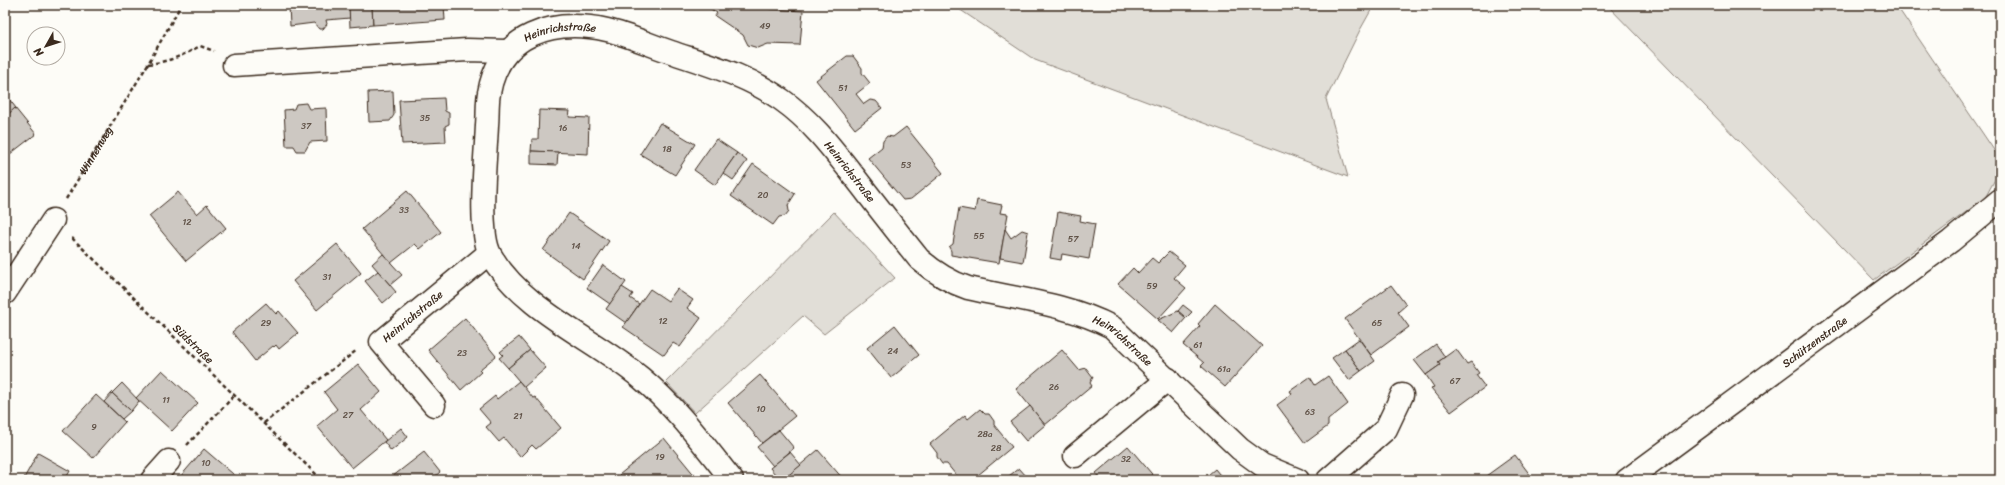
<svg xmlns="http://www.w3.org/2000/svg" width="2005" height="485" font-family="Sriracha,sans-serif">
	<rect width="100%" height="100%" fill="#fdfcf7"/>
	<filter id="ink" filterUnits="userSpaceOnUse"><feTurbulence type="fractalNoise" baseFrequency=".025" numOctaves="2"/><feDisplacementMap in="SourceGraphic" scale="8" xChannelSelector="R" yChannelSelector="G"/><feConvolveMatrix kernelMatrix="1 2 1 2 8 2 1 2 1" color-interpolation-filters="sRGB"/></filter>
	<g filter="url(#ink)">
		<g fill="#e1ded7" stroke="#8e847a">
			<polygon points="953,5 1374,5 1360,30 1326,99 1348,177 1035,60"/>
			<polygon points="1607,5 1896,5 2000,159 2000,170 1985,198 1874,280"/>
			<polygon points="834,212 895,278 824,334 803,316 695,413 666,382"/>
		</g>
		<g fill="#cdc8c2" stroke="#3b2a1e">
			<polygon points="289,5 349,5 350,18 326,20 327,24 323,29 319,29 314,23 290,26"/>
			<polygon points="349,5 372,5 373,25 350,27"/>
			<polygon points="372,5 444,5 445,20 373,25"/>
			<polygon points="705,5 760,5 770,9 803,11 800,45 768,44 758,48 748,45 743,35 715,16 717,13"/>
			<polygon points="847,56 853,56 862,68 862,73 870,83 856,94 864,104 870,100 876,101 882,108 855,129 816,80"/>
			<polygon points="393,91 394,115 390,121 369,122 368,92"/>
			<polygon points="5,94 16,108 5,117"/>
			<polygon points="444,98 445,111 449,113 449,124 445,126 446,142 402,144 399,100"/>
			<polygon points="306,103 309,109 326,108 327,141 310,142 305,151 297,151 294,146 286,146 284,110 294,109 296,104"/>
			<polygon points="15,108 36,134 5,158 5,117"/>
			<polygon points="539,110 570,111 569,117 589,118 588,154 531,151 532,139 538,139"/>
			<polygon points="660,123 695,144 675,175 640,154"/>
			<polygon points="906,127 943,173 911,199 903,200 868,158 882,147 883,141 887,136 893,137"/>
			<polygon points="716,139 737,153 715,185 694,170"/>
			<polygon points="531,151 558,152 557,165 531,164"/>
			<polygon points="737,153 747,161 733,180 723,173"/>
			<polygon points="753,164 795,194 788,205 789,211 785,216 779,217 773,225 731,196"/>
			<polygon points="407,191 441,232 420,249 415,244 391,263 362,229"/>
			<polygon points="178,192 197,214 207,205 226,228 186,261 149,216"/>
			<polygon points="977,200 1002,205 1000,213 1008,214 999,263 951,255 951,251 949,247 953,244 959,208 975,211"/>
			<polygon points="1058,212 1081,216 1080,221 1095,224 1089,259 1062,254 1061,260 1050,258"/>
			<polygon points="569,213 609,241 583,279 543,250"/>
			<polygon points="1005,229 1011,238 1022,230 1028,232 1023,262 1000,258"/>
			<polygon points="337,244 361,273 317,310 293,281"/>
			<polygon points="1169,252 1185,265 1174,278 1186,288 1158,319 1118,284 1133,268 1138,273 1152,258 1158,263"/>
			<polygon points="383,254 402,275 390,285 372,264"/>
			<polygon points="603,265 626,282 610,304 587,288"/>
			<polygon points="378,271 396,292 383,303 365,281"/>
			<polygon points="1391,285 1406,305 1398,312 1409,327 1371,355 1345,319"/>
			<polygon points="622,287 633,294 630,298 639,304 626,323 606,309"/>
			<polygon points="650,289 668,301 677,289 693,300 687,308 701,318 680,347 673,343 664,355 623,327"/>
			<polygon points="266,303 276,314 279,311 298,333 279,349 276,345 274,347 273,346 255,361 232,332"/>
			<polygon points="1215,304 1262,346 1225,387 1201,366 1204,363 1183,345 1200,326 1198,324"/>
			<polygon points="1183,305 1192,312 1186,318 1178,311"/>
			<polygon points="1178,311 1186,318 1173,333 1158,320"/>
			<polygon points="465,318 496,356 479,370 481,372 461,390 428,350"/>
			<polygon points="895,325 919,355 891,378 867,348"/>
			<polygon points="519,337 530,350 508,368 499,358 503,355 500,352"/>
			<polygon points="1359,339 1375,361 1361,371 1345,349"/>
			<polygon points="1436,344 1445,357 1438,362 1440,365 1426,375 1414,360"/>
			<polygon points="1345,349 1361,371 1349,380 1332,358"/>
			<polygon points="1456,349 1467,364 1471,362 1479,373 1476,375 1485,387 1451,412 1431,388 1434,387 1426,375 1440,365 1438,362"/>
			<polygon points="530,350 546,368 524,387 508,368"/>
			<polygon points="1062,350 1079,370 1086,368 1093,377 1090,383 1092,386 1045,425 1016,389"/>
			<polygon points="358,364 381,392 361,410 386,440 352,468 317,426 337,409 324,392"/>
			<polygon points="162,370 198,403 172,431 136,398"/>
			<polygon points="760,375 795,416 762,443 728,403"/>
			<polygon points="1328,376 1348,404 1328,420 1328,426 1305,443 1277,405 1292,394 1290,391 1310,377 1315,385"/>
			<polygon points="519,381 533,398 535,397 561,428 536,449 532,445 520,457 504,438 499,442 486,427 491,423 479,409 495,396 497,399"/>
			<polygon points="122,383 139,401 131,411 112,393"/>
			<polygon points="112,393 131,411 122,419 104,402"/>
			<polygon points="96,395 125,422 93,458 63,431"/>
			<polygon points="1030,406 1045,425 1026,441 1010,422"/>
			<polygon points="980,409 985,414 989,414 994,421 994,425 1012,447 972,480 960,480 947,464 942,464 937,457 937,453 930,444 965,415 968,419"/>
			<polygon points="401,428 408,437 391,451 384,442"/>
			<polygon points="779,430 794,448 773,466 757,447"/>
			<polygon points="664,438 696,477 693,480 623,480 619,475"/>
			<polygon points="1128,446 1157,480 1102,480 1096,473"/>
			<polygon points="204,449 240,480 184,480 180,477"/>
			<polygon points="818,450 844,480 787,480 785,478"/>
			<polygon points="424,452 440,472 431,480 428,478 426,480 388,480"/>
			<polygon points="790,452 801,465 785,478 785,480 780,480 770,468"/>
			<polygon points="38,453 70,471 65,480 23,480"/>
			<polygon points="1515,455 1534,480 1488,480 1486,476"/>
			<polygon points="1019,468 1027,477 1023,480 1004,480"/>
			<polygon points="1215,469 1224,480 1202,480"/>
		</g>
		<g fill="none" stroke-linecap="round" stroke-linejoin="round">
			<g stroke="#3b2a1e" stroke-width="25">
				<g id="street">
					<polyline points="234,65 467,50 506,51"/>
					<polyline points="5,293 53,220"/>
					<path id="s2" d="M434,405L381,342L489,253"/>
					<polyline points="1075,456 1168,379"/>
					<polyline points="152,480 169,461"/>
					<path id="s3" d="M732,480C704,445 676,407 641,378C593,338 524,311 491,256C477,233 486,154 487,125C488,115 487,103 489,93C499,34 553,18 607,30C628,35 650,45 671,52C709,65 749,76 782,100C813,122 834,151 857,180C878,207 898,233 919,259C934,272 949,282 968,288C1016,299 1068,304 1112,327L1240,449L1262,465L1298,480"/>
					<polyline points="1328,480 1386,429 1402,395"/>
					<path id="s4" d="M1627,480L1951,241L2000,200"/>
				</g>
			</g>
			<g stroke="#3b2a1e" stroke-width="2.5" stroke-dasharray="4 3" stroke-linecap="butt">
				<path d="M148,64C168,62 182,56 200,46L214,51"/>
				<path id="s1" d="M66,199L148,64L181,5"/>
				<polyline points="72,238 322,480"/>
				<polyline points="264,423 357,350"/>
				<polyline points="187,445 235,395"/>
			</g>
			<use href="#street" stroke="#fdfcf7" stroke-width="22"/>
		</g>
	</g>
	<g text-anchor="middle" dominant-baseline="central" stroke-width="3" stroke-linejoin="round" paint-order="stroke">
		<g font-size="9" fill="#605247">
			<text x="765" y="26">49</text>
			<text x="843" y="88">51</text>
			<text x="425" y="118">35</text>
			<text x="306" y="126">37</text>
			<text x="563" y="128">16</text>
			<text x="667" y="149">18</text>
			<text x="906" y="165">53</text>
			<text x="763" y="195">20</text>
			<text x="404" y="210">33</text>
			<text x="187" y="222">12</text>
			<text x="979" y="236">55</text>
			<text x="1073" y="239">57</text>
			<text x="576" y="246">14</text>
			<text x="327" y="277">31</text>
			<text x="1152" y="286">59</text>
			<text x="663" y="321">12</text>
			<text x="266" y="323">29</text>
			<text x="1377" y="323">65</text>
			<text x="1198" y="345">61</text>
			<text x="893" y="351">24</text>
			<text x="462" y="353">23</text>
			<text x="1224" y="369">61a</text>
			<text x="1455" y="381">67</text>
			<text x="1054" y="387">26</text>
			<text x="166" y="400">11</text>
			<text x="761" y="409">10</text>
			<text x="1310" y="412">63</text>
			<text x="348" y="415">27</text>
			<text x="518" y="416">21</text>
			<text x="94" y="427">9</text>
			<text x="985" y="434">28a</text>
			<text x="996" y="448">28</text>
			<text x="660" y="457">19</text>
			<text x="1126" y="459">32</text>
			<text x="206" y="463">10</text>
		</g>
		<g font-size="11" fill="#3b2a1e" stroke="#fdfcf7">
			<text stroke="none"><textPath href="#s3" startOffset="600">Heinrichstraße</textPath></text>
			<text stroke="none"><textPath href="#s1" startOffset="57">Winnenweg</textPath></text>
			<text stroke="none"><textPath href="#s3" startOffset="936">Heinrichstraße</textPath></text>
			<text stroke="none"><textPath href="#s2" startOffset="123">Heinrichstraße</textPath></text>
			<text stroke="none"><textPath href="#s3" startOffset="1271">Heinrichstraße</textPath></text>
			<text stroke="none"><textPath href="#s4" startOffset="233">Schützenstraße</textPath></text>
			<text transform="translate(193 344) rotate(44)">Südstraße</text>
		</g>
	</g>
	<rect width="2005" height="485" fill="none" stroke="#fdfcf7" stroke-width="20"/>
	<rect x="10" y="10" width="1985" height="465" fill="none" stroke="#3b2a1e" stroke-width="1.5" filter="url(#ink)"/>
	<g transform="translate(46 46) rotate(231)"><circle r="19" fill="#fdfcf7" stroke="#afa8a0"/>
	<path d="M0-3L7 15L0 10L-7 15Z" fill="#3b2a1e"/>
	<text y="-6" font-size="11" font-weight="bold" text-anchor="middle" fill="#3b2a1e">N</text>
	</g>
</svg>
